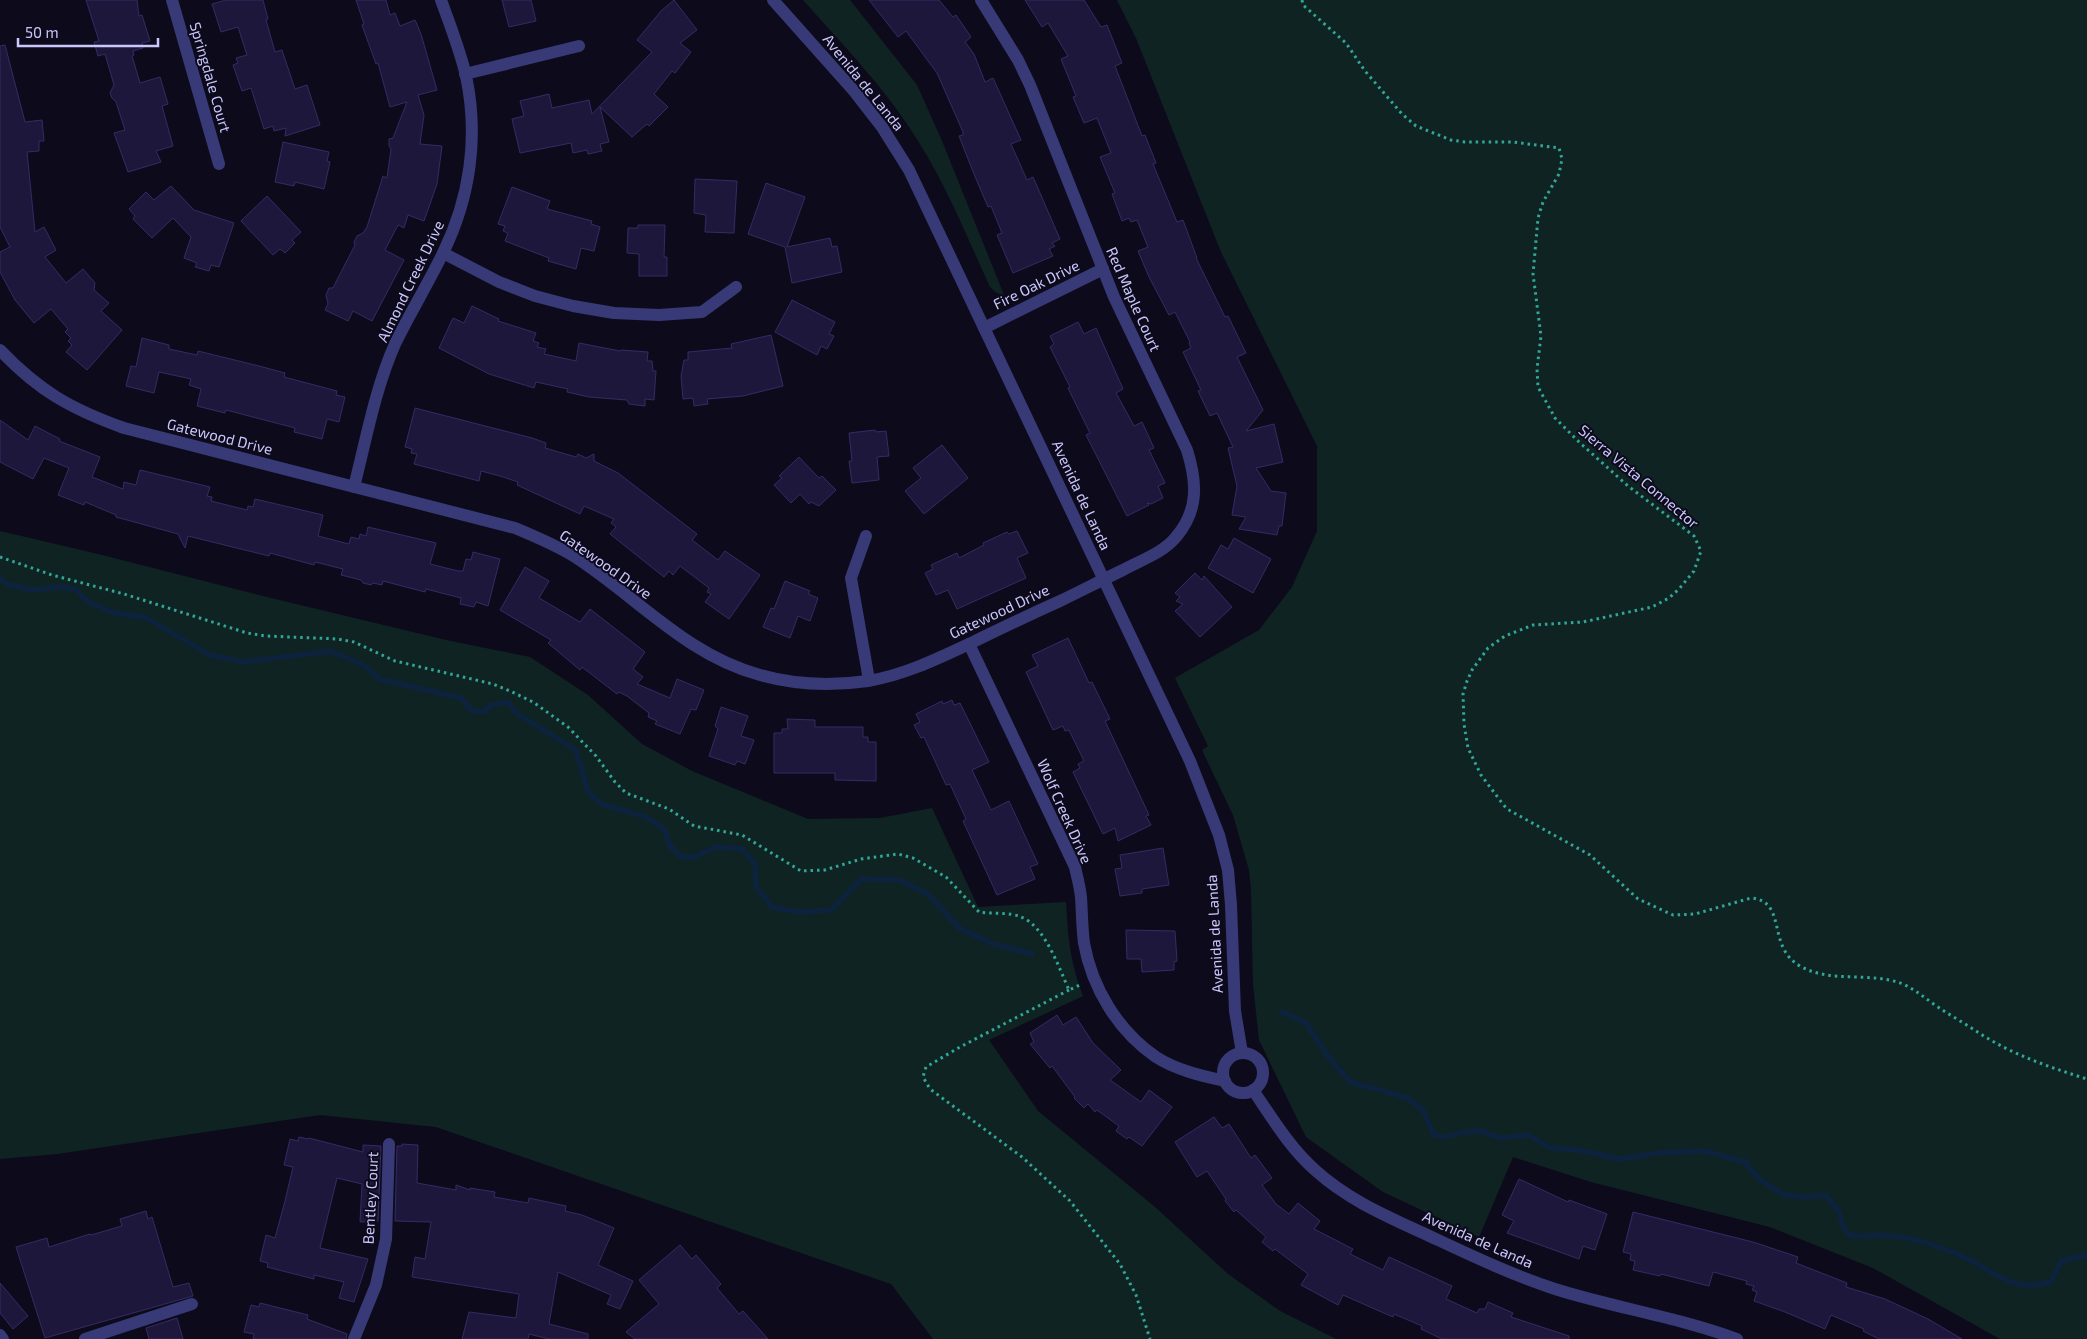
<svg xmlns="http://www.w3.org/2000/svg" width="2087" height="1339" font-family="'Exo 2',sans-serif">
	<rect width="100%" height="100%" fill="#0d0b1b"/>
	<g fill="#0f2422">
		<path d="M803,0H850L917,85L942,141L1004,295L997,293L990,287C968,239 948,189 920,144C888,91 844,46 803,0Z"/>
		<polygon points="1117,0 2087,0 2087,1339 2000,1339 1873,1268 1770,1227 1591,1182 1513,1157 1479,1237 1383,1192 1306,1137 1259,1040 1253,984 1251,890 1249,870 1233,815 1202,750 1208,746 1175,678 1259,630 1292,587 1317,531 1317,446 1221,252 1136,38"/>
		<path d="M0,531L98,554L275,599L446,640L530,657L588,695L642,744L692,771L808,819L880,818L932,808L978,907L1066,902C1068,938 1070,962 1083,996L989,1040L1038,1111L1155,1207L1228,1274L1280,1311L1336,1339H933L891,1284L436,1127L320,1115L57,1154L0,1159Z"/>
	</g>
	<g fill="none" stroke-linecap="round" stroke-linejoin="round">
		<g stroke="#0d223d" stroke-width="5.5">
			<polyline points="0,578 7,584 31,590 60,587 76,589 88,602 114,613 145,617 210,655 244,662 330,651 364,665 380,679 461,698 471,710 483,712 492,705 508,702 516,713 576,750 588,792 603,805 644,816 664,829 670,846 681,857 695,857 715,847 742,849 755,864 756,887 772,907 799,912 831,910 861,879 899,880 928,894 959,928 993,944 1032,954"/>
			<path d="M1281,1012L1305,1022L1327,1055L1350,1082L1408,1098L1423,1110L1434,1135L1447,1137L1463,1132L1482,1131L1499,1138L1529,1135L1550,1148L1579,1150L1619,1159L1659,1153L1704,1151L1745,1162L1759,1179L1784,1195L1805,1197L1826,1195L1839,1212L1845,1230L1851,1236C1876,1235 1900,1234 1923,1242C1935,1246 1948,1250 1959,1255C1994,1270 2010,1294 2051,1282L2061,1261L2087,1255"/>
		</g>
	</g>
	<g fill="#1d183b" stroke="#342b65">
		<polygon points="86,0 137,0 139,16 142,15 150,41 142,43 143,48 133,51 134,55 132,56 140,83 160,77 168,104 162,106 173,146 156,151 161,162 128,172 114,133 125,130 116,102 112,98 110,93 114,85 105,54 98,56 94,42 99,41"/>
		<polygon points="226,0 263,0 268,19 266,20 275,52 282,50 295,89 307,85 320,125 285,136 286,128 274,131 273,126 264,129 251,88 242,91 233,65 238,63 236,58 247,55 238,27 221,32 212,4"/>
		<polygon points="356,0 386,0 390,15 395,13 400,26 415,20 421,34 437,90 418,95 424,115 420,144 442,146 437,184 424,221 408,215 404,228 398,225 385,250 404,260 372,321 353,311 348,321 325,310 328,304 326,295 329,288 333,288 340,274 355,245 354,242 357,236 363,233 367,227 383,176 387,178 391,149 389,146 389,139 393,138 407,102 390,107 378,63 376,64 362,25 364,24"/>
		<polygon points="502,0 531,0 536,21 509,27"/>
		<polygon points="674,0 697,30 680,43 691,52 675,73 672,71 654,94 668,107 649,126 647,124 632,137 600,107 609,142 600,144 602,151 588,154 587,150 573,153 571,143 520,153 512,119 524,116 520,101 549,94 552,108 589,100 592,114 652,52 637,40 661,11"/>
		<polygon points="869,0 939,0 953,17 956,15 971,37 965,42 974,54 985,82 993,78 1021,140 1011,144 1027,180 1033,177 1060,239 1052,243 1055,246 1049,249 1053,256 1013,273 997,235 1002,233 991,206 988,207 974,174 959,136 963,135 963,132 937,73 906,31 898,37"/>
		<polygon points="1025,0 1084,0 1101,27 1107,25 1122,63 1115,66 1142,136 1145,135 1156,163 1153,164 1177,222 1183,220 1197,258 1196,258 1225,317 1228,316 1246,353 1237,357 1263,410 1246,431 1274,424 1283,462 1256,468 1271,491 1286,493 1282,526 1279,526 1277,535 1239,529 1246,517 1232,515 1237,486 1228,448 1233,447 1217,413 1210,416 1198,391 1201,390 1183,352 1191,348 1189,343 1190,342 1175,312 1169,315 1149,277 1138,251 1148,247 1137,220 1131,222 1129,218 1122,221 1112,194 1115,193 1100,157 1111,153 1097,118 1084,123 1073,97 1076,96 1061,59 1068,56 1048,23 1042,27"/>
		<polygon points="5,45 25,122 42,120 44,141 39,141 39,151 27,152 35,232 44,227 56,250 45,257 66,283 83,269 95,283 94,290 109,303 101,311 122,330 87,370 66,352 72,345 68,341 71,338 65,332 68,329 51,309 34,323 15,300 0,272 0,252 10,247 0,227 0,46"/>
		<polygon points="283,142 329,152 327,161 330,162 324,189 295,182 294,186 275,182"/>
		<polygon points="695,179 737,181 734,233 705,232 706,215 694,213"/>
		<polygon points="766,183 805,197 787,247 830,238 832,247 837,246 842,272 792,283 785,247 748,234"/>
		<polygon points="171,186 194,210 234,223 219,267 211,265 209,271 195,267 197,263 184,258 191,237 173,218 152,238 133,219 135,216 129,209 146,192 154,200"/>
		<polygon points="512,187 550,201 547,209 592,221 591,224 600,227 594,251 581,248 576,269 548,261 549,258 505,241 508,233 503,231 505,226 498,224"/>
		<polygon points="267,196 301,232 292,240 295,243 285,253 280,249 273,255 241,221"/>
		<polygon points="638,225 665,225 664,257 667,257 667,276 639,276 639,254 627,253 628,228 638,228"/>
		<polygon points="792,300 835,322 829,334 834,336 827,349 821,346 817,355 775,332"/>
		<polygon points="472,306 499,319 498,321 536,333 533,341 539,343 537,347 546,349 544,354 576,361 579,343 620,351 621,350 648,352 647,361 652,361 653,371 656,371 654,400 645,399 645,406 629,404 627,400 589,397 567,392 568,389 536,382 534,388 489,374 439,348 453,318 464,323"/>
		<polygon points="1078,322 1084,334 1096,328 1123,389 1116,393 1134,426 1142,422 1154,448 1149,450 1165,483 1158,486 1163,498 1151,504 1147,503 1149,505 1127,516 1086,435 1090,433 1068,388 1070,387 1050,347 1054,344 1050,336"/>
		<polygon points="771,335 783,386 743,396 707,399 708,404 694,406 693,398 683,399 681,376 684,360 688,360 688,352 732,348 731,344"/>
		<polygon points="142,338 169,345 169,349 197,355 198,351 259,366 285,373 284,377 337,391 336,395 345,397 339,422 327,419 322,439 294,432 295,428 226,410 225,413 197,406 201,389 189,385 191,379 159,372 154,393 126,386 131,366 136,367"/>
		<polygon points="415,408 532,438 546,443 545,448 576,457 578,454 586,458 594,454 594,461 618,473 697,534 692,540 718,560 725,551 760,575 729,619 705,602 711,594 707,592 709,588 680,566 673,575 669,571 664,577 610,534 616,527 611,523 614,519 584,506 580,514 517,485 518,482 500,476 481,471 479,481 414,464 417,454 411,453 412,449 405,447"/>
		<polygon points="0,420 28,440 35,426 60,439 59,441 100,457 92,477 123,489 124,482 136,485 140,470 210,487 207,496 212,497 211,501 247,510 248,506 253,507 255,499 323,515 318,536 349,544 351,537 359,539 360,534 366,536 368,527 436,543 430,564 458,571 463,571 466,559 471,560 473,552 500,559 488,606 476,602 474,607 460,604 461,598 426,589 425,592 383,581 382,585 373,583 371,585 363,583 361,580 341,575 343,569 315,562 314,565 270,553 269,556 188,536 185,548 178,534 116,517 116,515 85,502 84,505 58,495 69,468 44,458 33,479 0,462"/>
		<polygon points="875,430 876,432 886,431 889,456 877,457 879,480 852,483 849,461 852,461 849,433"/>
		<polygon points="942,445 968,478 924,514 905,491 921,478 913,468"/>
		<polygon points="799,457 819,478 822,476 836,490 819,506 811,502 809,504 800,494 791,503 774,485 782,478 779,476"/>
		<polygon points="1017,531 1028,553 1017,558 1026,578 957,609 948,590 936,595 925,573 933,569 931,565 957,553 959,558 984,545 983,543 1007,532 1009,534"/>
		<polygon points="1234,538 1271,559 1253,593 1208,568 1221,545 1228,549"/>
		<polygon points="525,567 549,581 539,598 580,622 590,609 645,652 633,669 643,677 637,684 670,698 677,679 704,690 696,710 691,709 680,734 655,724 657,721 648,717 649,713 627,696 619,692 617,694 582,667 580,670 548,643 551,640 500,610"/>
		<polygon points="1195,573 1202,580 1204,576 1232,607 1200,637 1175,611 1183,604 1176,601 1180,597 1175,593"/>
		<polygon points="785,581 810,591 808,594 818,598 810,621 798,616 790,638 763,627 771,608 774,609"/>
		<polygon points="1068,638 1089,683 1092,682 1110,719 1105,721 1149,815 1146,816 1151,825 1118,841 1115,828 1103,834 1073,772 1080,768 1078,764 1084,761 1069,730 1065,731 1063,726 1053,730 1026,672 1038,666 1032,655"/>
		<polygon points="952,700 954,705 960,703 989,762 972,770 991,810 1009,801 1038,864 1030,867 1035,879 997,895 963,821 966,819 950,784 946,785 924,737 921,738 914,725 920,722 916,714 942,701 943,704"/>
		<polygon points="721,707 748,716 741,736 754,740 745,764 737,761 735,765 709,756 718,729 715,726"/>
		<polygon points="787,719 815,720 815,727 863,727 863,737 868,737 868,742 876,742 876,781 835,780 835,773 774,773 774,733 782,733 782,729 788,729"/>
		<polygon points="1163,848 1169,885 1142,889 1142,893 1120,896 1115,869 1122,868 1120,855"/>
		<polygon points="1126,930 1175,931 1177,961 1174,962 1174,970 1142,972 1141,959 1127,959"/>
		<polygon points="1057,1015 1063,1025 1076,1017 1093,1043 1121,1070 1110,1080 1141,1102 1149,1090 1172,1107 1142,1146 1129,1137 1127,1139 1116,1131 1119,1126 1097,1110 1095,1112 1088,1104 1084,1108 1074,1098 1075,1097 1052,1066 1050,1068 1030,1044 1034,1042 1030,1033"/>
		<polygon points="1214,1117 1222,1128 1229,1124 1251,1158 1255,1155 1272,1178 1262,1185 1276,1204 1289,1214 1298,1203 1320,1221 1314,1229 1353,1249 1350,1254 1383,1270 1389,1257 1452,1286 1446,1299 1477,1313 1479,1309 1485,1309 1488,1302 1513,1313 1511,1317 1569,1336 1569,1339 1442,1339 1421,1329 1422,1326 1394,1314 1393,1317 1343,1295 1338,1305 1301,1285 1308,1274 1275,1249 1273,1251 1262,1242 1266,1237 1236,1210 1234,1212 1225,1201 1226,1199 1207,1171 1197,1177 1175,1142"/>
		<polygon points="299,1137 308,1139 309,1138 363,1152 363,1145 381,1146 378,1221 360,1222 362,1184 337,1178 320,1248 368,1259 354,1302 339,1298 344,1282 314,1275 314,1279 267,1267 268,1263 260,1261 266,1235 275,1238 285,1201 293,1167 284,1165 290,1139 298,1141"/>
		<polygon points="402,1144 418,1145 417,1183 456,1190 456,1185 470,1190 470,1188 495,1192 494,1197 528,1203 529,1198 566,1206 565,1211 582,1215 614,1228 598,1265 633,1281 620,1309 607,1304 611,1295 558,1272 549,1324 588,1334 588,1339 549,1339 529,1334 528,1339 462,1339 469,1312 516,1318 519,1294 412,1277 415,1257 425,1259 431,1222 395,1221 397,1146 402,1146"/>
		<polygon points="1519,1179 1568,1202 1569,1200 1607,1214 1595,1250 1583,1246 1579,1259 1507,1233 1514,1221 1502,1215"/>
		<polygon points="146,1211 148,1219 152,1217 173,1287 189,1283 193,1296 45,1338 16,1247 47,1238 49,1247 90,1234 91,1235 122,1226 120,1219"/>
		<polygon points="1633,1212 1753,1242 1798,1257 1796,1263 1847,1283 1846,1287 1885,1299 1928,1319 1962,1339 1879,1339 1863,1331 1864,1329 1831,1315 1825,1329 1785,1312 1754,1301 1757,1292 1752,1290 1754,1286 1746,1284 1747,1281 1713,1272 1709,1286 1661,1274 1660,1276 1633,1270 1635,1261 1630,1260 1631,1254 1623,1252"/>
		<polygon points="680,1245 692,1259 696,1255 721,1284 717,1288 739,1314 743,1311 768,1339 635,1339 626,1332 659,1304 639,1280"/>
		<polygon points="0,1283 28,1316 13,1329 0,1313"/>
		<polygon points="260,1303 308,1315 307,1319 347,1334 346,1339 253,1339 254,1334 244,1332 251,1305 259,1307"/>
		<polygon points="177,1318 183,1339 149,1339 146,1328"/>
	</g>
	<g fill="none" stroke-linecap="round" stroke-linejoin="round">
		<g stroke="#31a799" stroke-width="3" stroke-dasharray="2.5 4" stroke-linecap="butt">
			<path d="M1302,0L1303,5L1346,43L1365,71L1402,114L1416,126L1451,140L1465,142H1513L1559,148L1562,159L1559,174L1543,202L1538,218L1533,274L1541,336L1537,369L1538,387L1555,418L1579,442L1628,486L1694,536L1701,551L1694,571L1679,589L1669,598L1652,607L1583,622L1533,625L1505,636L1488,648L1472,670L1467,681L1463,694L1464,724L1468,748L1481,775L1502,803L1507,809L1590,855L1638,899L1673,915L1695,914L1751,898C1788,901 1766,947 1800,966C1831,984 1870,971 1903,984C1916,990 1926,999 1938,1007C1951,1016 1966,1024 1979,1033C2013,1055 2049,1067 2087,1079"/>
			<path d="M0,557L52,575L124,594L247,633L266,636L338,639L354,642L395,661L493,684L510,691L533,702L568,727L596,756L615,782L626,793L669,809L694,826L742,835L801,871L825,870L861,859L898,854L913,858L946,877L979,912C992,914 1010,912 1021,917C1045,926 1059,968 1069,990L1082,984"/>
			<polyline points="1069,990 960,1047 926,1067 923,1077 930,1089 1022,1157 1070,1201 1120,1264 1136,1295 1150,1339"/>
		</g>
		<g stroke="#383a78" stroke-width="12">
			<polyline points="172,0 219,164"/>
			<polyline points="773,0 854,91 882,127 909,170 1190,761 1219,835 1228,870 1231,905 1235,1011 1242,1053"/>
			<polyline points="465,74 579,46"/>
			<polyline points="443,253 499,282 535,296 573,306 614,313 659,315 702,312 736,287"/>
			<polyline points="984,328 1103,269"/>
			<path d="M0,350C39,391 71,409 124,428L515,528C536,537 556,545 575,557C637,597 686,655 760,675C795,685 832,686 868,681C904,675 937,659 969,644C999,629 1029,615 1060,601C1081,591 1102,580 1123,570C1141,560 1163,553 1176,537C1199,510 1197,482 1187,450L1114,297L1030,85L1018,60L981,0"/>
			<path d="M354,487C366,440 375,389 395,344C410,313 428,284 443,253C470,198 479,137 466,76C460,50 450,25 441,0"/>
			<polyline points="866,536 851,578 869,680"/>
			<path d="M969,644L1075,867C1077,876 1080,887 1081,897C1082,912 1082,928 1084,943C1092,988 1118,1031 1156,1057C1176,1070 1202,1076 1225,1081"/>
			<circle cx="1243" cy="1073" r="20"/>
			<path d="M1253,1090C1272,1118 1290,1148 1315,1170C1347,1199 1384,1215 1423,1233C1466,1253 1509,1274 1555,1289C1615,1308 1678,1317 1737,1339"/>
			<polyline points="0,1335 3,1339"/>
			<polyline points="85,1339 192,1304"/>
			<polyline points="354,1339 376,1285 386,1239 389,1144"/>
		</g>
	</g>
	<g text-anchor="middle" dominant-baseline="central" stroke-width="4" stroke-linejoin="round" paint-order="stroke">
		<g font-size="15" fill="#cac7fd" stroke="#0d0b1b">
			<text transform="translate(211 77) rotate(74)">Springdale Court</text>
			<text transform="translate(864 82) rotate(51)">Avenida de Landa</text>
			<text transform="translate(410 281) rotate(-64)">Almond Creek Drive</text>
			<text transform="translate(1036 284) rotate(-26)">Fire Oak Drive</text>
			<text transform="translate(1134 299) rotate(66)">Red Maple Court</text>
			<text transform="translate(220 436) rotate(14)">Gatewood Drive</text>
			<text transform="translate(1639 476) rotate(40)">Sierra Vista Connector</text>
			<text transform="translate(1082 495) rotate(65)">Avenida de Landa</text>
			<text transform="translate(606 564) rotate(35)">Gatewood Drive</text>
			<text transform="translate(999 611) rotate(-25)">Gatewood Drive</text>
			<text transform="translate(1065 811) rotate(66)">Wolf Creek Drive</text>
			<text transform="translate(1214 934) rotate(-93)">Avenida de Landa</text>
			<text transform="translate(370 1198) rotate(-87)">Bentley Court</text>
			<text transform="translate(1478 1239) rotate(24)">Avenida de Landa</text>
		</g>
	</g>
	<path d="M18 38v8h140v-8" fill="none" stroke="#cac7fd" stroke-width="2.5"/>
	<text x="25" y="38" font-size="15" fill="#cac7fd" stroke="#0d0b1b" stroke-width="4" paint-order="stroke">50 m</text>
</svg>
